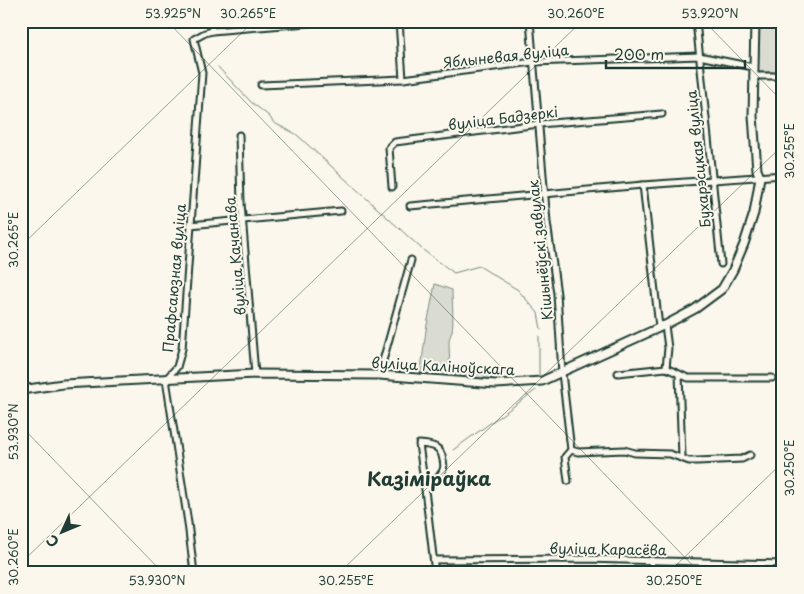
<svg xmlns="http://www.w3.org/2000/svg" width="804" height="594" font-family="'Playpen Sans',sans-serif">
	<rect width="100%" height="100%" fill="#fbf7ec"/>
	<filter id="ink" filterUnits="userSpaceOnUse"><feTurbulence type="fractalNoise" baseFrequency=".02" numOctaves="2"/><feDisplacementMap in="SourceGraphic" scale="10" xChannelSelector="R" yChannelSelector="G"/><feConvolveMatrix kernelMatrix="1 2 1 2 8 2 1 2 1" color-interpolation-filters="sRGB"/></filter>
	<g filter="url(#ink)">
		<g fill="#dbdcd1" stroke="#7d8c82">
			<polygon points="758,21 783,21 783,72 757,72"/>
			<path d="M435,284L452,290C452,302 454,320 452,331C451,335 449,338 449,342L450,374L453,375C461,372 486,373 495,376L496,380L492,382L420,377L426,330Z"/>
		</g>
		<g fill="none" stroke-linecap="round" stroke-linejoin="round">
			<g stroke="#74847b" stroke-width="1">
				<polyline points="218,67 251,102 269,116 274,123 296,134 423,250 454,273 479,266 518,290 538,313 541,329"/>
				<polyline points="539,377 539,336"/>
				<polyline points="453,450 536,390"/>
			</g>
			<g stroke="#1f3d34" stroke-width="9">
				<g id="minor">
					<polyline points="399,21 403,79"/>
					<polyline points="530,21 547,222 557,294 562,373 571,450 565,457 568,481"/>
					<polyline points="696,21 721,264"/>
					<polyline points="212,31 331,21"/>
					<polyline points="753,76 783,76"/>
					<polyline points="261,85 403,79 533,62 699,56 753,67"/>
					<polyline points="239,135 241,203 255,374"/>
					<polyline points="643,185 659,327"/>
					<polyline points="392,187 389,148 395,142 539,124 662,114"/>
					<polyline points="410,206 643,185 783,175"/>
					<polyline points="190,225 341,211"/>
					<polyline points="665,325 668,348 666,368"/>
					<polyline points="618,373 666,368 688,378 772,378"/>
					<polyline points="679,374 682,457"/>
					<polyline points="379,375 411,260"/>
					<polyline points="571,450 578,452 624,450 635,453 670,454 689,461 697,461 742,459 750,455"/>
					<path d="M425,490C431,485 438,479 442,472C444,469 444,464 443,460C441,446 433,445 419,444C425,487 430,530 435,573"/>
					<polyline points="434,560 585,559 783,564"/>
					<polyline points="651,560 653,573"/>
					<polyline points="194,573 188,523 166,379 177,367 182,349 202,73 194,39 205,33 212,31 211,21"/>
				</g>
			</g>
			<g stroke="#1f3d34" stroke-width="11">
				<polyline id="major" points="21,390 63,384 255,374 379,375 496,384 542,381 665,325 695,309 722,289 733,270 744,244 754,213 760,177 757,170 753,116 755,21"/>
			</g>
			<use href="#minor" stroke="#fbf7ec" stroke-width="5"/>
			<use href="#major" stroke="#fbf7ec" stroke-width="7"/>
		</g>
	</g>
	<path fill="none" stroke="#1f3d34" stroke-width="1" stroke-opacity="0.45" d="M167,21L700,573M704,21L783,102M21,246L254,21M21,426L163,573M21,563L582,21M339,573L783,145M668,573L783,462"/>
	<g text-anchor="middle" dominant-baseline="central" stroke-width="4" stroke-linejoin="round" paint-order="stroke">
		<g font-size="14" fill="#1f3d34" stroke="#fbf7ec">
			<text transform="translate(506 56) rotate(-6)">Яблыневая вуліца</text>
			<text transform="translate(503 118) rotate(-7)">вуліца Бадзеркі</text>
			<text transform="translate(698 159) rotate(-96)">Бухарэсцкая вуліца</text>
			<text transform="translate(540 250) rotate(-96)">Кішынёўскі завулак</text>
			<text transform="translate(235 256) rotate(-95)">вуліца Качанава</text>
			<text transform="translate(174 278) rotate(-85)">Прафсаюзная вуліца</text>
			<text transform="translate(443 366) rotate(3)">вуліца Каліноўскага</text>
			<text transform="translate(608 549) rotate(1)">вуліца Карасёва</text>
		</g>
		<g font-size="19" font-weight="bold" fill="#1f3d34" stroke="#fbf7ec">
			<text x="429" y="478">Казіміраўка</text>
		</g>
	</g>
	<rect width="804" height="594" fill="none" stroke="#fbf7ec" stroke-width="55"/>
	<g transform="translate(62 532) rotate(226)" stroke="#fbf7ec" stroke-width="4" paint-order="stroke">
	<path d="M0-4L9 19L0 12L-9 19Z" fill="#1f3d34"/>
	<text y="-8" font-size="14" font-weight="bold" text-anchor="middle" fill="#1f3d34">С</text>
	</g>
	<path d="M606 60v8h139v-8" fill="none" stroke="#1f3d34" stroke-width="2.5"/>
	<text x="614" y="60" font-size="15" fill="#1f3d34" stroke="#fbf7ec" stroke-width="4" paint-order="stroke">200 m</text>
	<rect x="28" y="28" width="748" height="538" fill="none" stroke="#1f3d34" stroke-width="2"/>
	<g font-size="12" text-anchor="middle" fill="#1f3d34">
		<text x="173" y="18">53.925°N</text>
		<text x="248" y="18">30.265°E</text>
		<text x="576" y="18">30.260°E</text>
		<text x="710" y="18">53.920°N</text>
		<text transform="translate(790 151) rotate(-90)" y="4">30.255°E</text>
		<text transform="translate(14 240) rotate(-90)" y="4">30.265°E</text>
		<text transform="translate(14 432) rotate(-90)" y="4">53.930°N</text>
		<text transform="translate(790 468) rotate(-90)" y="4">30.250°E</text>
		<text transform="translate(14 557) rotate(-90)" y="4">30.260°E</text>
		<text x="157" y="585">53.930°N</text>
		<text x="346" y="585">30.255°E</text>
		<text x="674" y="585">30.250°E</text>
	</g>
</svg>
